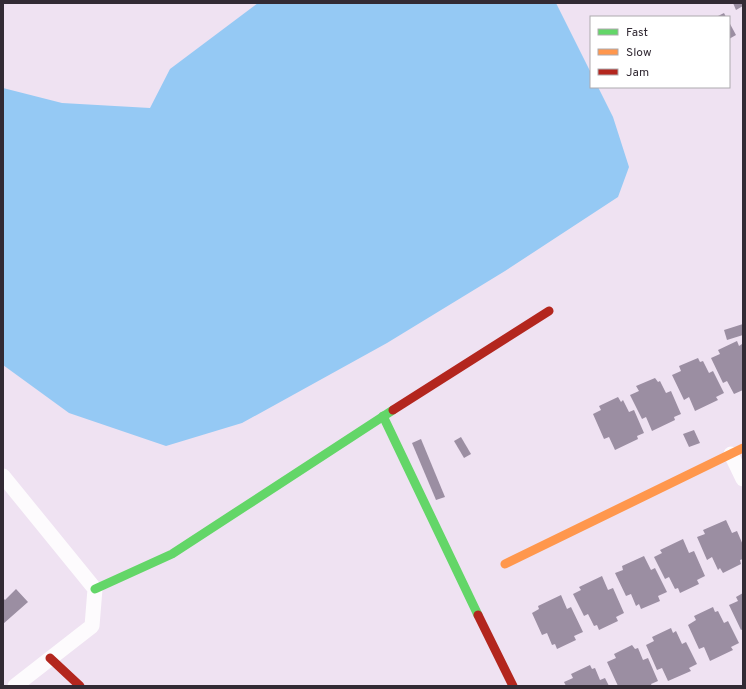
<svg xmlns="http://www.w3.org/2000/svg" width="746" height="689" font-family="Overpass,sans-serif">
	<rect width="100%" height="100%" fill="#efe2f2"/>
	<polygon fill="#95c9f4" points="258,3 556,3 591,73 591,87 598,87 613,117 629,167 618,197 505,271 387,343 242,423 166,446 69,413 3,365 3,88 62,103 150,108 170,69"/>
	<g fill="#9b8ea2">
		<polygon points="733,3 743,3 743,6 736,10"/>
		<polygon points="724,13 726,17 716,17"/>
		<polygon points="729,22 736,35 729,39"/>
		<polygon points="743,324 743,335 727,340 724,330"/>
		<polygon points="737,341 739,346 742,344 743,347 743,390 734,394 727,381 723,383 711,358 720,354 718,350"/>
		<polygon points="698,358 700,362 703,361 709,373 713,371 724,393 716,397 718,400 695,411 689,397 684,400 672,375 681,371 679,366"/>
		<polygon points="655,378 658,382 660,381 666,393 671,391 681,414 674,417 675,420 652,431 646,417 642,419 630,395 639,391 636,386"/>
		<polygon points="618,397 621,402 623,400 629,412 634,410 644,433 637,436 638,439 615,450 609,437 604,439 593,414 601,410 599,406"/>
		<polygon points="694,430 700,443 689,447 683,434"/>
		<polygon points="461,437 471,454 464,458 454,441"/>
		<polygon points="421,439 445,497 436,500 412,443"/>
		<polygon points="726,520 732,533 737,531 743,545 743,559 740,560 741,564 723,573 720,568 718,570 712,557 707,560 697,537 705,534 703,530"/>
		<polygon points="683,539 689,553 694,551 705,576 697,580 699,584 680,593 678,588 675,589 669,577 665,579 654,557 662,553 660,550"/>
		<polygon points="644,556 651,570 655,568 667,592 658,596 660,601 641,609 639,604 636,606 631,594 626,596 615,573 623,570 622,566"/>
		<polygon points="602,576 608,590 613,588 624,613 616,617 618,621 599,630 597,625 594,626 588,614 584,616 573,594 581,590 579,587"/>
		<polygon points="16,589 28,602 3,624 3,598 5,600"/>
		<polygon points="743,593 743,629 741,630 729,605 738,601 736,597"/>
		<polygon points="561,595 567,609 571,607 583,632 574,636 576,640 557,649 555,644 552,645 547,633 542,635 532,613 539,609 538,606"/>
		<polygon points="713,607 715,612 718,611 724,623 728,621 739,643 731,647 733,650 710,661 704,647 699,649 688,625 696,620 694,616"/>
		<polygon points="671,628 673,633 676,631 682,644 686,642 697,664 689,668 691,671 668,681 662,668 657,670 646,645 654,641 652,637"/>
		<polygon points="632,645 635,649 638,648 643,660 648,658 658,681 651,684 652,686 624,686 623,685 618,686 607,662 616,658 614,654"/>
		<polygon points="590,665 592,669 595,668 600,680 605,678 609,686 566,686 564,682 573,678 571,674"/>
	</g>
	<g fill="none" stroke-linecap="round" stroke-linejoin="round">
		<g stroke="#fdfbfd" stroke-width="15">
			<polyline points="731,454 743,479"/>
			<polyline points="3,476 95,589 92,626 15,686"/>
		</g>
		<g stroke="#63d668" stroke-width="9">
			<polyline points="383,416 478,615"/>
			<polyline points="95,589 172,554 393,410"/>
		</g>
		<polyline stroke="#ff974d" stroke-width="9" points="505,564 743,448"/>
		<g stroke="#b3261e" stroke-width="9">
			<polyline points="393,410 549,311"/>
			<polyline points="478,615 513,686"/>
			<polyline points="50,658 80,686"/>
		</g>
	</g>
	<rect width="746" height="689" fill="none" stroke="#322a34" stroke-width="8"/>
	<rect x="590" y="16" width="140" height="72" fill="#ffffff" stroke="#adaaae"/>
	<rect x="598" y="29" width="20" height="6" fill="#63d668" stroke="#adaaae"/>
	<text x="626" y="36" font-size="12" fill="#322a34">Fast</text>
	<rect x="598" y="49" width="20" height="6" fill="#ff974d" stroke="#adaaae"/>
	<text x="626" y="56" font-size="12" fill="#322a34">Slow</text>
	<rect x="598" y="69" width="20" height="6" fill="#b3261e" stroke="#adaaae"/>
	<text x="626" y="76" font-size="12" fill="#322a34">Jam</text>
</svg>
